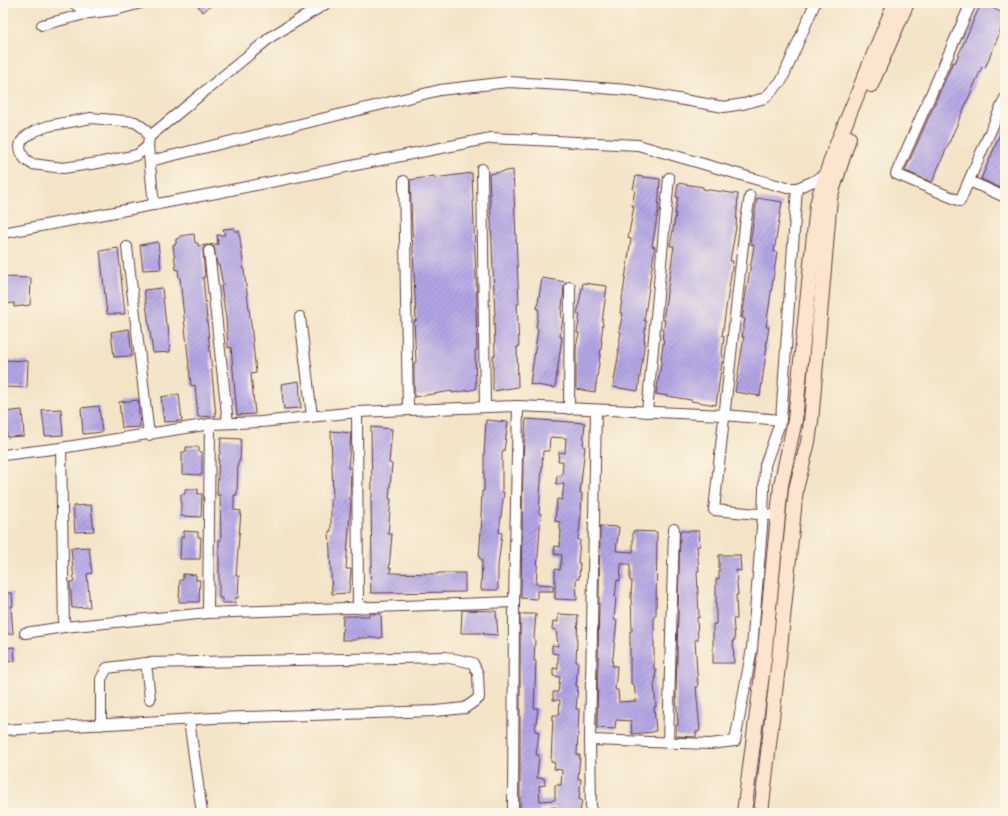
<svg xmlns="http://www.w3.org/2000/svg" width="1008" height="816" font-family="'Architects Daughter',sans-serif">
	<defs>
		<pattern id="building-hatch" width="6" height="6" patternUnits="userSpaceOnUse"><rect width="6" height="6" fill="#b2a5e5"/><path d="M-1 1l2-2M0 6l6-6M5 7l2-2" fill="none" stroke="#9386ba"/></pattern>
	</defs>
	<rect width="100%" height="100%" fill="#fcf5e5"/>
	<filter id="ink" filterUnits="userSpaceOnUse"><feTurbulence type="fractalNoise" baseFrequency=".025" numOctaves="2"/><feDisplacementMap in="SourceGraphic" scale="8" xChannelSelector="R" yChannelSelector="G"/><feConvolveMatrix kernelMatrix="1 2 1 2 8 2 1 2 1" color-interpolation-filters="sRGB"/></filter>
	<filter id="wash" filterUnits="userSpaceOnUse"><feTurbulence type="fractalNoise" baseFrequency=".012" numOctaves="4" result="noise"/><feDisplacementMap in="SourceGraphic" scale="16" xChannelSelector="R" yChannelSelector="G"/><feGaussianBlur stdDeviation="0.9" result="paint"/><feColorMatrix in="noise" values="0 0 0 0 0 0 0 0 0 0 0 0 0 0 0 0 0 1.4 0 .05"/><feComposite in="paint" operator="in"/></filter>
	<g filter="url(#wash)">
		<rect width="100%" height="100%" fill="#f3e4c7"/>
		<g id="blocks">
			<g fill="url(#building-hatch)" fill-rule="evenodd">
				<polygon points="196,3 214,3 203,12"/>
				<polygon points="981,3 1005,14 1005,20 985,68 982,67 932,182 905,171 953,62 955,63"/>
				<polygon points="1005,123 1005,190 981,179"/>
				<polygon points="513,170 519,304 517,304 519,347 517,347 518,387 493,391 493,356 495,356 494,315 495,315 489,174"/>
				<polygon points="472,173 477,306 476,307 477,350 475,350 476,389 452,393 452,391 414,397 414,363 416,362 414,321 416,321 410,180 434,176 434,178"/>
				<polygon points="636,176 660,179 658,212 652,246 655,247 644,321 646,321 644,340 645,340 638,391 613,387 619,351 618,350 621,332 619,331 623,313 620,313 631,239 628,238 634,206 632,206 635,190 633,189"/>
				<polygon points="678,183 703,187 703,189 738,194 736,227 730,261 733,261 722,336 724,336 722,354 723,355 716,405 691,401 691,400 656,394 662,358 661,358 664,339 662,339 665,320 663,320 674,246 670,246 676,213 675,213 678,197 676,197"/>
				<polygon points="757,198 782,202 774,252 777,252 766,327 769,327 766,346 767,346 760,396 735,392 744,337 742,337 745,319 742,318 754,245 750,244"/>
				<polygon points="234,228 234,231 239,231 251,324 256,373 251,374 255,414 237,415 231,347 228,348 226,318 221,286 223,285 219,265 217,265 214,247 209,245 218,244 217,235 225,235 223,229"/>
				<polygon points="194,234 195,243 198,243 198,246 208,245 203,248 203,251 205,277 203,277 216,416 198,417 195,385 191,386 180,278 179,278 178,269 176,270 173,245 176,244 176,239 180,238 180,236"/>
				<polygon points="158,242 161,269 143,270 140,245"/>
				<polygon points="118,248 125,314 107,314 100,251"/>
				<polygon points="3,277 31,278 30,305 14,307 14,303 3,304"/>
				<polygon points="542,278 566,282 564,287 561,318 563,318 560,337 562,337 555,388 530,384 538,329 536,328 539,310 537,309"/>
				<polygon points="583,283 607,286 602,322 603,323 601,341 602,341 595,392 576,389 576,348 579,333 577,333 580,314 577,314"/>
				<polygon points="162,288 166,325 168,325 170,352 153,353 144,290"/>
				<polygon points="129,329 132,356 114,357 111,332"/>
				<polygon points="3,360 28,361 27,388 3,387"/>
				<polygon points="299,381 301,408 284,409 281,384"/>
				<polygon points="179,394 182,421 164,422 161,397"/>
				<polygon points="138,400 140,427 122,428 119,402"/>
				<polygon points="99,406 102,432 83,434 81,408"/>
				<polygon points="61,409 63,435 45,436 42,410"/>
				<polygon points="22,410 24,436 7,437 4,412"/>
				<polygon points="526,419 585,423 583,446 585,447 580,493 582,493 581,515 578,540 580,540 578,563 580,563 579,579 576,579 577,600 555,599 555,569 560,570 562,555 554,554 555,546 560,547 561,530 560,530 560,522 555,521 557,499 562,500 564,484 556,484 557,476 562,476 563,461 558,461 559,452 565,453 566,438 550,437 549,451 543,451 542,467 539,513 541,514 536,584 553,585 553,591 537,591 537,599 521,598 523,457"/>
				<polygon points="486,420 508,422 504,451 502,451 502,492 504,492 499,532 502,533 498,566 498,590 481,590 482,559 479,558 482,517 481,517 482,491 484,491 484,456"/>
				<polygon points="371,427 392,429 389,463 392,464 389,499 391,499 388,534 392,534 389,568 391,568 390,573 438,574 438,573 465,573 465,592 371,593 370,566 372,566 371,497 372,497"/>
				<polygon points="331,431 351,433 348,468 351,468 350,500 351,501 346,569 351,569 349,593 332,594 329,531 331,531 331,498 333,499"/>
				<polygon points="221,438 241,439 240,461 238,461 237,495 234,495 234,510 241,511 236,576 239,576 238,598 235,598 235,603 222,603 222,598 219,598 219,540 221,540 220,495 217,495 219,454 220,454"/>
				<polygon points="186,447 199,447 199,452 202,452 202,475 182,474 182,452 186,452"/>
				<polygon points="185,489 198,489 198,494 202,494 201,517 181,516 181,494 185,494"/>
				<polygon points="91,505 94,531 75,532 73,506"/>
				<path d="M600,526L619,527L616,551L633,552V531L657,532L656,615H654V669H656L655,683H654L656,707H654L656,731H653V732L632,734L631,721L616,720L615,729L597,728ZM621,564H630V581H632L631,596L632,631H630V674H631V684H634L636,701L619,702L618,690H615L617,666H612L617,620H614L616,597H615L617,580L620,581Z"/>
				<polygon points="184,531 198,532 198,537 201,537 200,559 180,559 181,537 184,537"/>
				<polygon points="680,531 699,531 700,546 697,546 699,571 697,571 699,618 697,617 698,640 695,640 698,687 696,687 700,731 696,732 696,737 676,736 676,725 678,725 676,695"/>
				<polygon points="89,547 92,573 87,574 90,607 72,608 70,582 74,582 71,548"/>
				<polygon points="719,555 740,555 741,571 736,570 738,595 736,595 737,619 733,619 735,640 733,640 734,663 713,663 713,624 716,624 716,579 719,579"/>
				<polygon points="183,574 196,575 196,580 200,580 199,602 179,602 180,580 183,580"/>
				<polygon points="3,593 12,593 13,606 11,606 13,634 3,634"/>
				<polygon points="462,610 496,611 498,635 483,634 484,633 461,633"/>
				<polygon points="369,614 381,614 382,638 357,638 357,640 342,640 343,616 369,616"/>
				<polygon points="520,614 536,614 534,638 535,639 534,661 536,661 534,708 538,708 535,731 539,732 536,755 539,755 537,778 544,778 545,785 539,786 540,801 555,800 555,785 561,785 562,770 554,769 555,763 551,762 553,715 559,715 560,700 553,700 553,692 558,692 560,677 553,676 553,668 558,669 558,654 552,653 552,645 558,646 556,630 552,629 553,621 558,622 558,614 578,615 576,662 578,662 576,686 578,686 576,709 579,709 577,755 580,755 578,779 581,779 579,800 582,800 580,813 556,813 556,807 539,809 540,813 520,813"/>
				<polygon points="14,647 15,661 3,662 3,648"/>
			</g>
		</g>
	</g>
	<g filter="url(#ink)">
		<use href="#blocks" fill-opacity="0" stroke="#633d42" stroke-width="1"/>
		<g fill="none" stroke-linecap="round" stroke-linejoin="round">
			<g stroke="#633d42" stroke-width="12">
				<g id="street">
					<polyline points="75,3 76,5 89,13 115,10 141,3"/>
					<polyline points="971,3 896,174 960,201 1005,98"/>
					<polyline points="42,25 89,13"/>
					<polyline points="148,146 137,155 98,163 63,168 32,164 25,159 21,152 20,147 21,142 25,137 35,131 48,126 91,118 135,122 145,129 149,137"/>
					<polyline points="150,161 440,90 508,82 563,85 627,90 724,107 743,104 765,98 782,80 815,3"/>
					<polyline points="482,169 485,407"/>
					<polyline points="404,181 408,410"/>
					<polyline points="969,181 1005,197"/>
					<polyline points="750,196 745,226 714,510 770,515"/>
					<polyline points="154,205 148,146 149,137 272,36 327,3"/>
					<polyline points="3,233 211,194 491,138 638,145 755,179 787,188 797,188 814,181 828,172"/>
					<polyline points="127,247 149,435"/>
					<polyline points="209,251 228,423"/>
					<polyline points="300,317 312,416"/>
					<polyline points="569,409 570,287"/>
					<polyline points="596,410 590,740 710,744 735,741 752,648 763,515 765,465 781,420 797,188"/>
					<polyline points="357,412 358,608"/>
					<polyline points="647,412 669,178"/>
					<polyline points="61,448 64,627"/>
					<polyline points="3,455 61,448 210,424 261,422 357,412 518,406 724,415 781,420"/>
					<polyline points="208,613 210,424"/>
					<polyline points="25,633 64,627 208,613 514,602"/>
					<polyline points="146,663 150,699"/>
					<polyline points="189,720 202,813"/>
					<polyline points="3,730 214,718 435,711 465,708 479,698 478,674 473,663 445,657 146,663 107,668 101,679 101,725"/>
					<polyline points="590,740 591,810"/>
					<polyline points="668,743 674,529"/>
					<polyline points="513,813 514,602 518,406"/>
				</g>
			</g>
			<g stroke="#633d42" stroke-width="16">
				<g id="secondary">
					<polyline points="871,85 907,3"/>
					<polyline points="744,813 764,659 781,485 795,420 817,205 820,193 834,151 895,3"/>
					<polyline points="761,813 779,658 796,489 808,442 811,422 830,198 849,138"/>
				</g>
			</g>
			<use href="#street" stroke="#fff" stroke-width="10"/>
			<use href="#secondary" stroke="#fbe5cf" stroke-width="14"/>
		</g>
	</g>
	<rect width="1008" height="816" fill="none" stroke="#fcf5e5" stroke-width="16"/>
</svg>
